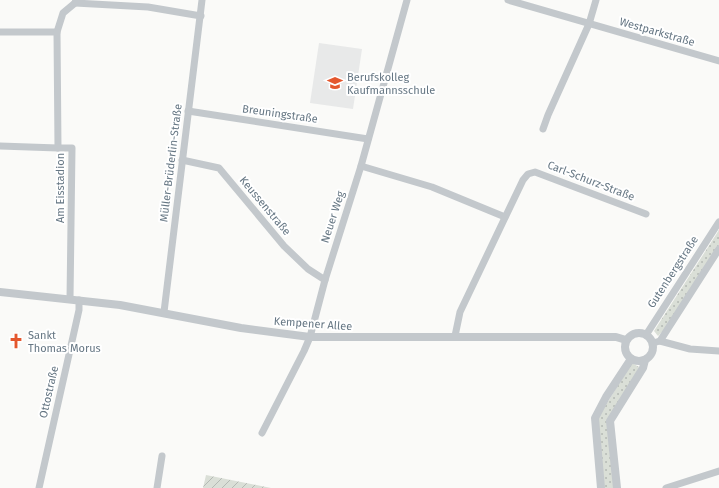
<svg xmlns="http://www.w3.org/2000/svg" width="719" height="488" font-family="'Fira Sans',sans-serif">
	<defs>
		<pattern id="grass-dots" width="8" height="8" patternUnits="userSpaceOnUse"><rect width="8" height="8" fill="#dadfd7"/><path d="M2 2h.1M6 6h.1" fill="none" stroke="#b4b9b4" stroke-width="1.8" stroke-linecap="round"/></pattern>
		<pattern id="garden-furrows" width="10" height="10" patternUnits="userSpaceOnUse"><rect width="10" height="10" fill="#dadfd7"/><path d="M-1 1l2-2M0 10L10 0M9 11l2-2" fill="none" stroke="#b4b9b4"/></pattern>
	</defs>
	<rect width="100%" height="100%" fill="#fafaf8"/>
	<polygon fill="#e8e9e9" points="319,43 362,49 353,109 310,103"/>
	<g fill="url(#grass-dots)">
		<polygon points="719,230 719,245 663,331 658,336 654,331"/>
		<polygon points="632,363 639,367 627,393 610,421 618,488 603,488 597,419"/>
	</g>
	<polygon fill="url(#garden-furrows)" points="206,475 271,488 203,488"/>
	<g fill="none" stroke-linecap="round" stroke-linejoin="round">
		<g stroke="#c3c8cc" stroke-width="7">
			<polyline points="508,0 719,61"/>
			<polyline points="75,3 148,7 201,16"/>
			<polyline points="0,32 57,32"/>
			<polyline points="188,111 368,139"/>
			<polyline points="543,129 548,115 589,24 596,0"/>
			<polyline points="0,146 58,148"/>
			<polyline points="182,160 219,168 284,246 308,269 325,280"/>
			<polyline points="361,166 432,187 505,217"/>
			<polyline points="70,299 72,148 58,148 57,32 63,13 75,3 76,0"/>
			<polyline points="164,312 202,0"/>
			<polyline points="646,335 719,222"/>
			<polyline points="455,336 460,312 523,180 528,174 535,172 646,214"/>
			<polyline points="660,341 690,349 719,351"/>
			<polyline points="653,343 660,341 719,249"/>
			<polyline points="262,433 304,351 310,337 325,280 361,166 407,0"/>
			<polyline points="39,488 79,310 79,300"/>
			<polyline points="157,488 162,456"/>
			<polyline points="666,488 719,471"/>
		</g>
		<g stroke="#c3c8cc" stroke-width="8">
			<polyline points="0,292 120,305 241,328 310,337 616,337 626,340"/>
			<circle cx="639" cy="347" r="14"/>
			<polyline points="601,488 595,418 606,397 631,359"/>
			<polyline points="617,488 610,421 643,368 645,360"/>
		</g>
	</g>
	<defs>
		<g id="school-bare" transform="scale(1.2)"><path d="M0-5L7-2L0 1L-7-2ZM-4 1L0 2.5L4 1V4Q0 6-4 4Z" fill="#e4572e" stroke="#fff" stroke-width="2.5" paint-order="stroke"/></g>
		<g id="church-bare" transform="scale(1.2)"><path d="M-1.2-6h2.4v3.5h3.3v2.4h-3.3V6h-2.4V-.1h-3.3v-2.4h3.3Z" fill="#e4572e" stroke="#fff" stroke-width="2.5" paint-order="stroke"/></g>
	</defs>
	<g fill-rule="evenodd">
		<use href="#school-bare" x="335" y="83"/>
		<use href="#church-bare" x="16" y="341"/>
	</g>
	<g text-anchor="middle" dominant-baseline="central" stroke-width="4" stroke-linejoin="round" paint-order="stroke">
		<g font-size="11" fill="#657683" stroke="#fff">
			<text transform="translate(657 32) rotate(16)">Westparkstraße</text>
			<text transform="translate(280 114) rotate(8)">Breuningstraße</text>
			<text transform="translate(171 163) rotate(-83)">Müller-Brüderlin-Straße</text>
			<text transform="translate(591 181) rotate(21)">Carl-Schurz-Straße</text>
			<text transform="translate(60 188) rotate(-90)">Am Eisstadion</text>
			<text transform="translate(265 206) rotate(50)">Keussenstraße</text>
			<text transform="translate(333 217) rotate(-72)">Neuer Weg</text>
			<text transform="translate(673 272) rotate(-57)">Gutenbergstraße</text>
			<text transform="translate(313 324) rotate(4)">Kempener Allee</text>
			<text transform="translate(49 392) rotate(-77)">Ottostraße</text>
		</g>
		<g font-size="11" fill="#657683" stroke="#fff" text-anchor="start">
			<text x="347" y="77">Berufskolleg<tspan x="347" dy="13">Kaufmannsschule</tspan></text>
			<text x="28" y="335">Sankt<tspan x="28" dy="13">Thomas Morus</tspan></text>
		</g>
	</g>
</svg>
